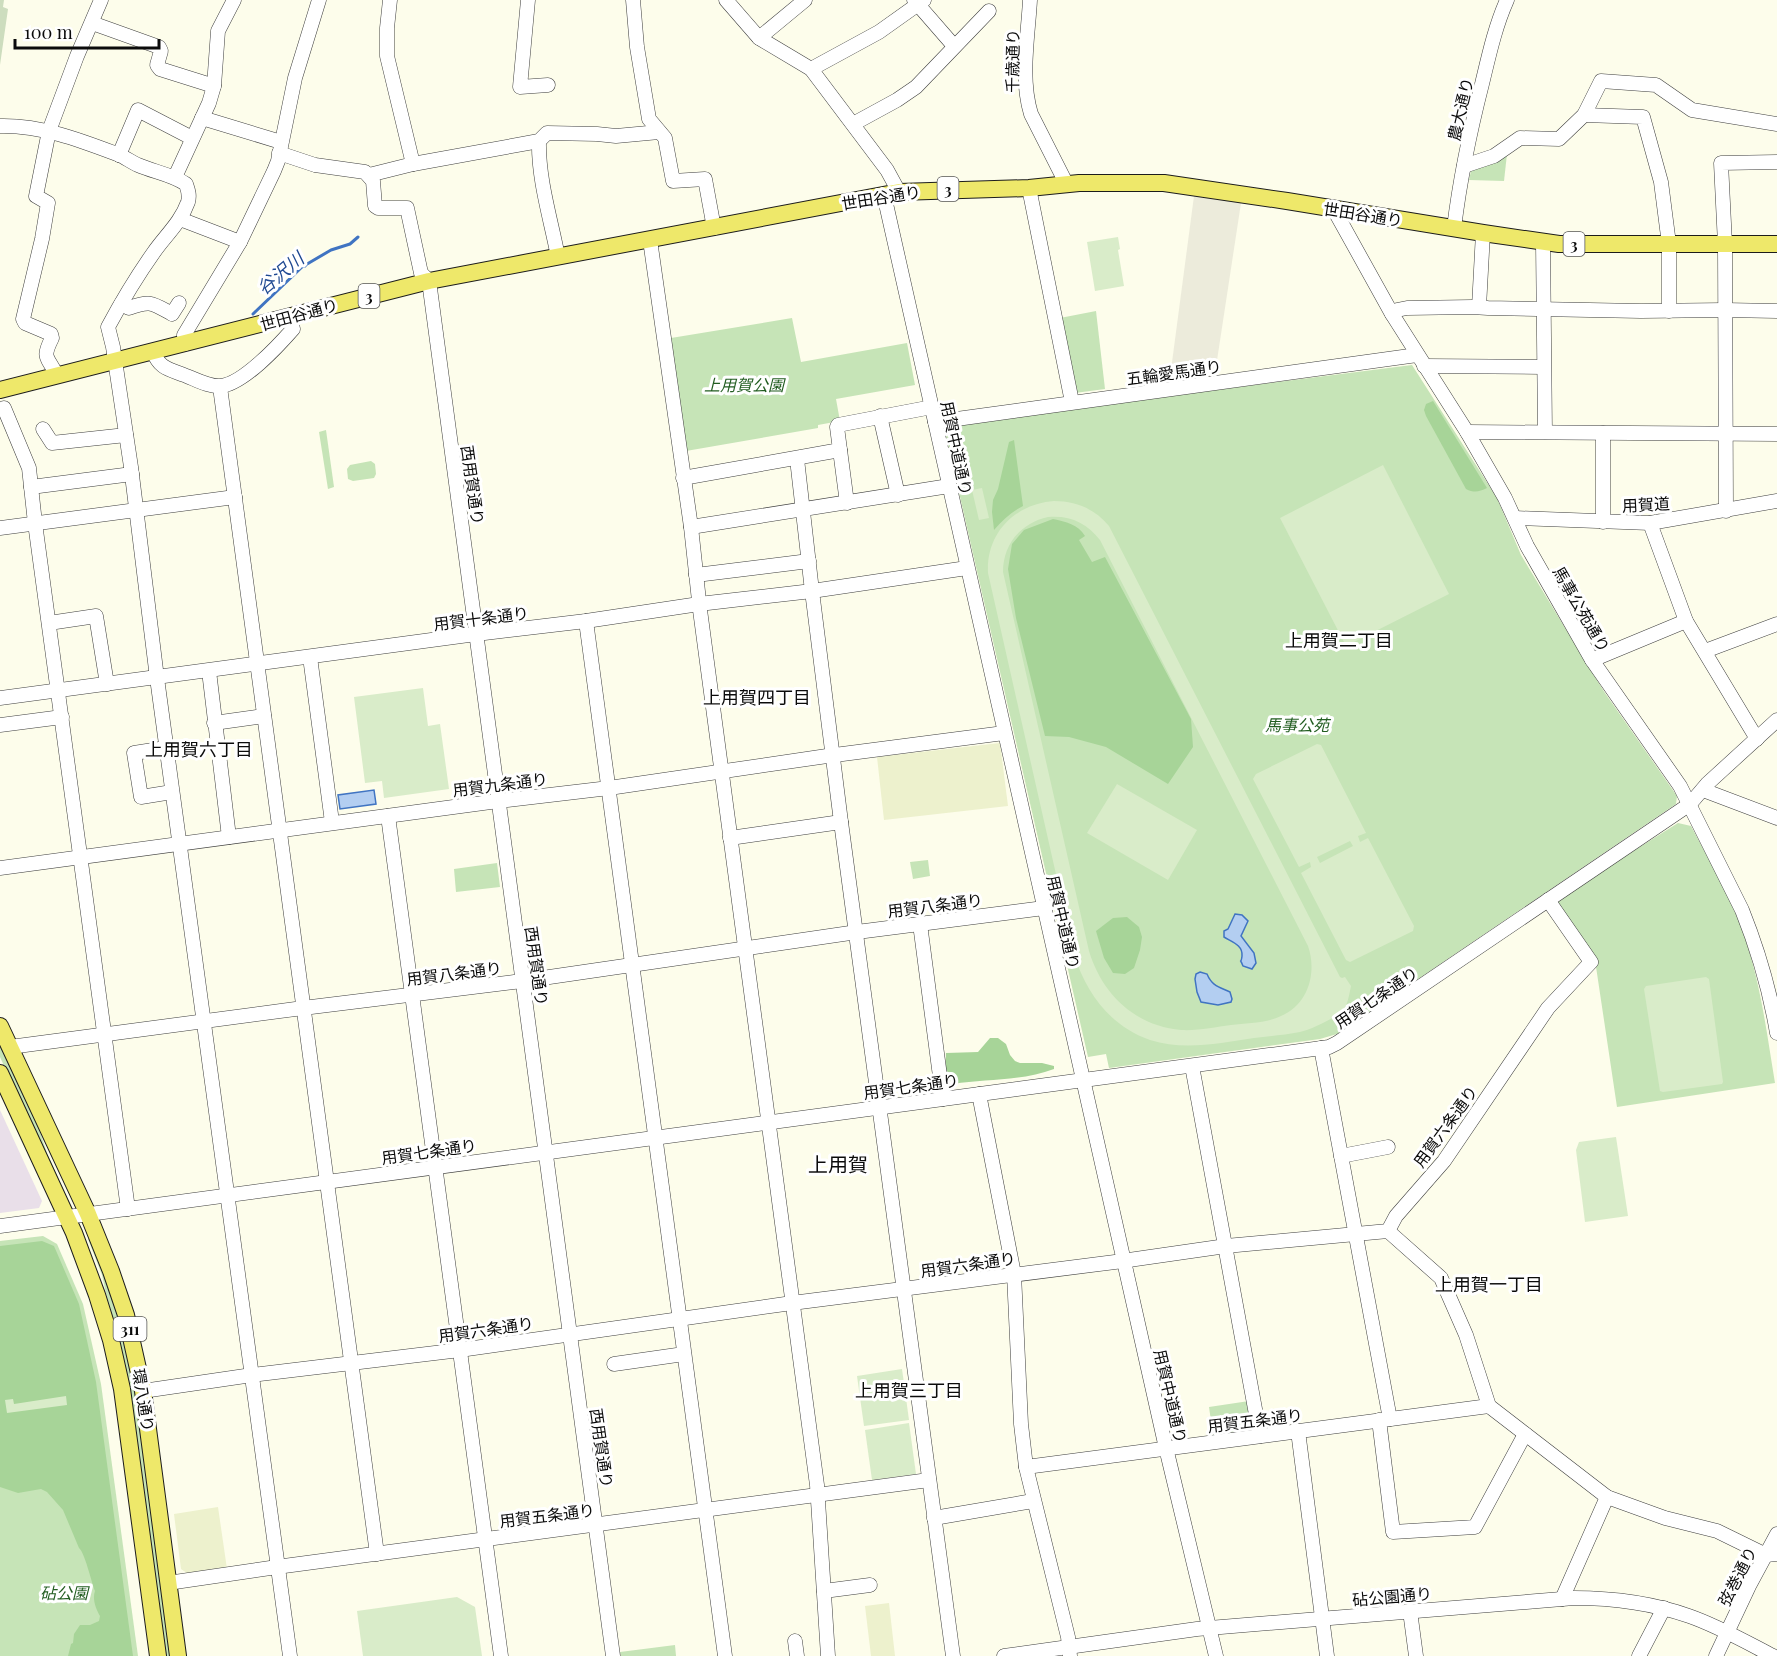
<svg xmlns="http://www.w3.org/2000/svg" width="1777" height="1656" font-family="'Playfair Display','Noto Sans JP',serif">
	<rect width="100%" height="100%" fill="#fdfdeb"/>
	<polygon fill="#e9dfe9" points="0,1110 42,1201 39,1208 0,1213"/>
	<g fill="#edf1cd">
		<polygon points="1000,743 1008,806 884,820 877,757"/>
		<polygon points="218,1507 227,1569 187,1573 181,1569 174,1514"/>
		<polygon points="889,1603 895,1656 871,1656 865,1606"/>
	</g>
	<g fill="#c6e4b7">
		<polygon points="1507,154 1504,181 1469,180 1471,171"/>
		<polygon points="1096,311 1105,389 1075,393 1060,318"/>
		<polygon points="792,318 801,362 907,343 915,385 836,399 840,421 818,425 818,428 686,451 671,338"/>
		<polygon points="1412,365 1497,498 1521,555 1585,661 1605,693 1677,796 1676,804 1337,1034 1320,1039 1109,1068 1106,1054 1088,1057 945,431 949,424"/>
		<polygon points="326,430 334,487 328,489 319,432"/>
		<polygon points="371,461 375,464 376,474 374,478 353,481 348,479 347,469 350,465"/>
		<path d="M1678,823L1691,826C1710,862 1732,899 1745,938C1761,985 1767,1035 1775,1083L1617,1107L1595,960L1554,901Z"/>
		<polygon points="928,860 930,876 913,879 910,862"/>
		<polygon points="497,863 500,887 456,892 454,869"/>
		<polygon points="0,1041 35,1117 47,1153 62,1187 60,1188 0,1057"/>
		<polygon points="43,1236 57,1244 83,1304 101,1384 138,1656 0,1656 0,1241"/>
		<polygon points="91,1237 108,1283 123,1333 134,1383 172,1656 165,1656 110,1312 102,1275 88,1239"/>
		<polygon points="1249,1401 1253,1429 1213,1435 1209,1407"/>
		<polygon points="675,1645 676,1656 621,1656 620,1652"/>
	</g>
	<g fill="#a7d498">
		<path d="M1433,401L1487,488C1479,492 1474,493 1466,489L1426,416L1424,410L1426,404Z"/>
		<path d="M1014,440L1023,506C1011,512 1003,520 994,530L992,512L993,500L998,489L1009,442Z"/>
		<path d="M1053,519C1066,522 1078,524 1085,536L1079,540L1092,562L1105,557L1191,719L1193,747L1168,784L1106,747L1069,737L1045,736L1016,618L1008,569L1012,544L1024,530Z"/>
		<polygon points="1127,917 1139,927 1142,937 1140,950 1134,968 1125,974 1113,973 1104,958 1096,931 1113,918"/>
		<path d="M990,1038H998L1006,1044L1010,1055L1015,1061L1020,1063H1042L1054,1066V1069C1023,1081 986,1079 953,1084L945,1074L946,1053L978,1052Z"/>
		<path d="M42,1241L54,1246L79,1304L96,1382L133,1656H68L71,1644L73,1643L74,1634L80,1625H90L99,1621L100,1616C96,1609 92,1599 95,1591C91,1581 85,1553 79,1548L63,1510L47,1492L41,1489L18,1493L0,1487V1246Z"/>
	</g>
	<polygon fill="#cdddbe" points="0,0 4,0 3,7 8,9 0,65"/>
	<g fill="#d9ecc9" fill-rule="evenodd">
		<polygon points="1118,237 1120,249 1118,250 1124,286 1095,291 1087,242"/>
		<polygon points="1383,465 1449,594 1346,646 1280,518"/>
		<polygon points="982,488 989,518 979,520 972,490"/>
		<path d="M1054,501C1076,501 1095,509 1109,526L1340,977L1342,978L1345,977L1351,986C1349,995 1348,1006 1341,1012C1333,1019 1310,1030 1300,1032C1285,1035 1269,1036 1254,1038C1220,1043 1184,1051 1150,1040C1110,1026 1086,993 1074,954L988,573C986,533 1015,504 1054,501ZM1048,517C1070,515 1087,523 1100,540L1308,946C1317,972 1309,1004 1281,1016C1267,1023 1247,1023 1231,1025C1215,1027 1198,1031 1181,1030C1135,1026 1102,994 1089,951L1003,572C1003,544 1021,523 1048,517Z"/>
		<polygon points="423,688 428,726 440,724 449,789 384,798 382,781 365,783 354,697"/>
		<path d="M1317,744L1321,745L1366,833L1358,836L1360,842L1368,838L1414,926L1413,931L1350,962L1346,960L1301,873L1311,867L1310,862L1299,867L1253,779L1256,774ZM1350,841L1353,846L1320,863L1317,857Z"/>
		<polygon points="1117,784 1197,830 1168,880 1087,833"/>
		<polygon points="1706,977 1709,979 1723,1082 1722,1084 1663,1092 1660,1091 1644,989 1646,986"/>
		<polygon points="1616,1137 1628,1216 1585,1222 1576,1150 1579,1142"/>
		<polygon points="902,1369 909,1420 864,1426 857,1376"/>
		<polygon points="66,1396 67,1405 7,1413 5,1400 13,1399 14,1404"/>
		<polygon points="909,1423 916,1474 872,1480 865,1430"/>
		<polygon points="457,1597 475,1607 482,1656 363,1656 357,1611"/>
	</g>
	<polygon fill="#ecebdb" points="1194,196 1241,203 1214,380 1169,385"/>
	<g fill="#b3cef1" stroke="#4074c2" stroke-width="1.5">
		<polygon points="374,790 376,804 340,809 338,795"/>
		<path d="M1235,914L1242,915L1248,921L1241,936L1254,953L1256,963L1252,969L1243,966C1239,956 1241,966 1242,956C1243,945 1232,942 1224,937V931L1228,929Z"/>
		<path d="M1200,972L1207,974C1212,986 1219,987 1230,992L1232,999L1231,1002L1218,1005L1201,1002L1197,992L1195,979L1196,974Z"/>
	</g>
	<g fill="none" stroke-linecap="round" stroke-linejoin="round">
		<g stroke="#4074c2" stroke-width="3">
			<polyline points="292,256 305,266"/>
			<polyline points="253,314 302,267 331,250 350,244 358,237"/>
		</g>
		<g stroke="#3e3e3e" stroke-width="15">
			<g id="minor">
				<polyline points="390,0 387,28 387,56 413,164"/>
				<polyline points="528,0 520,87 548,85"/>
				<polyline points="633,0 637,47 649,119 665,138 673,181 705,179 714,228"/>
				<polyline points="726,0 759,38 811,69 887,170 899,192"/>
				<polyline points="914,0 954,46"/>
				<path d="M1030,0C1028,37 1020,78 1031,114L1067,185"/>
				<polyline points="92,23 159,47 161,51 157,65 160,69 214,86"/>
				<polyline points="759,38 805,0"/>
				<polyline points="811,69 879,32 924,0"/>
				<polyline points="1584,115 1643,117 1661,182 1669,244 1669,311"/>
				<polyline points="202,118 281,142"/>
				<polyline points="853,124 897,100 916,87 989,11"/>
				<path d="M0,126C41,125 80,140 117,154C125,157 131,162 138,165C154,172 171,174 186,184C188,190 190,195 188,202C181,222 166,235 154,252C137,276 122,301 108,327L113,347L131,467L157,678L290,1656"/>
				<path d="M539,141C538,179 551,220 558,257"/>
				<polyline points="279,153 315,165 365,172 373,181 375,206 378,208 407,208 421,273 429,281 613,1656"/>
				<polyline points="119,155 138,110 192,138"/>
				<polyline points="1464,166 1494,156 1520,138 1559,139 1584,115 1601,81 1656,85 1692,110 1777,124"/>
				<polyline points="369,175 413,164 539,141 547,133 597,134 616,136 659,132"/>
				<polyline points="175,177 209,103 214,86 218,31 234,0"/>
				<polyline points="1029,188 1072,402"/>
				<polyline points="884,195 1166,1448 1216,1656"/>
				<path d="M1338,210L1337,215L1392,314L1467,432L1505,498L1527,546L1592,660L1680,786L1742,910C1758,950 1770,991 1777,1033"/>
				<polyline points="180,219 240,242"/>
				<path d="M1454,228C1460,179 1470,131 1482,84C1489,55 1495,27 1507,0"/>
				<polyline points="650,240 691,527 700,610 817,1485 828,1656"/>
				<polyline points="1543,242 1545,432"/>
				<path d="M121,304L129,308C151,300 152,303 172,314L179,303"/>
				<polyline points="1479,307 1483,233"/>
				<polyline points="1392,314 1397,310 1407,308 1472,307 1488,308 1641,311 1725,310 1777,311"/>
				<polyline points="185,344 184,335 240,242 274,171 278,161 295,78 319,0"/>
				<path d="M153,351C159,368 168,369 184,375C195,379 209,387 220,386C242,385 279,345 293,329L290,317"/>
				<polyline points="1424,366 1543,367"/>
				<path d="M57,376C48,356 41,360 52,338L51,334L25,323L23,319L42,239L48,203L36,196L49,131L77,56L101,0"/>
				<polyline points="220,387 377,1554"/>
				<polyline points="4,408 29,468 35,523 128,1209"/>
				<polyline points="880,416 898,495"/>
				<polyline points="935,422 1417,355"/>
				<polyline points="43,429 52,443 126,435"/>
				<polyline points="1467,432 1777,434"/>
				<polyline points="1603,433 1603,522"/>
				<polyline points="840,450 847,503"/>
				<polyline points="797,459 812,591 841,822 953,1656"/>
				<polyline points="683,478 840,450 837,427 838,425 932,407"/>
				<polyline points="31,487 132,474"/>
				<polyline points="1726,511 1725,244 1721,163 1777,162"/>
				<polyline points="1515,518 1650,523 1777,501"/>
				<polyline points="1650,523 1686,621 1757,739"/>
				<polyline points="691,527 949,486"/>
				<polyline points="0,528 235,497"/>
				<polyline points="696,575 809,561"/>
				<polyline points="586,621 725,1656"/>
				<polyline points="49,623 96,616 107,684"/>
				<polyline points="1705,651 1777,624"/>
				<polyline points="310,657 332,822"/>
				<polyline points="1592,660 1686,621"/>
				<polyline points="209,671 229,837"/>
				<polyline points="0,698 476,634 586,621 699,604 812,591 967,568"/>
				<polyline points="214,723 264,716"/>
				<polyline points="0,725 62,717"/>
				<polyline points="166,748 134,753 141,797 172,792"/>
				<polyline points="1703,790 1777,818"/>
				<polyline points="388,816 501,1656"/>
				<polyline points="730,838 841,822"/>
				<polyline points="0,868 498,801 609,788 827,756 1004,733"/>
				<polyline points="920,924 943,1099"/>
				<polyline points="10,1047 303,1008 522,981 857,932 1044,908"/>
				<polyline points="1321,1048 1390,1419"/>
				<polyline points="1192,1066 1260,1436"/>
				<polyline points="979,1094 1014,1274 1021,1424 1026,1467 1068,1637 1070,1656"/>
				<polyline points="1341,1156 1388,1147"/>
				<polyline points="0,1226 1329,1047 1337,1043 1690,804 1707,784 1777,720"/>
				<polyline points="1388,1231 1441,1278 1466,1335 1489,1406 1607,1497 1665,1518 1717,1531 1766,1555 1777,1554"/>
				<polyline points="614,1364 684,1354"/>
				<polyline points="143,1391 252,1375 460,1350 792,1303 1115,1262 1226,1246 1388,1231 1396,1216 1444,1161 1548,1008 1591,962 1548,900"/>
				<polyline points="1379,1420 1393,1532 1475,1527 1525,1434"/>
				<polyline points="1298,1431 1327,1656"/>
				<polyline points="1026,1467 1489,1406"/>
				<polyline points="934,1518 1033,1501"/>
				<polyline points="168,1583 284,1566 929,1480"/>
				<polyline points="824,1591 870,1585"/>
				<polyline points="1562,1599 1607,1497"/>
				<polyline points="1410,1611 1416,1656"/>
				<polyline points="795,1641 797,1656"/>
				<path d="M1004,1656L1197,1629L1574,1598C1613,1598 1652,1603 1689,1616C1718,1626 1746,1642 1773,1656"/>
				<polyline points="1639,1656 1664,1608"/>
				<polyline points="1716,1656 1749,1586 1777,1534"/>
			</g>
		</g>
		<g stroke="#1c1c1c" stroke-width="18">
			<g id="major">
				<polyline points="0,390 429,281 899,192 1029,188 1079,183 1164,183 1287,201 1483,233 1559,244 1777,244"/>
				<polyline points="0,1026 88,1214 111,1271 126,1315 143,1391 178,1656"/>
				<polyline points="0,1073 74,1233 97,1295 111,1340 122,1389 158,1656"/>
			</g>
		</g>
		<use href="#minor" stroke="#fff" stroke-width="14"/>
		<use href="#major" stroke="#eee86a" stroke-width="16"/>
	</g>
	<g text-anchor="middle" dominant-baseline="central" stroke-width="6" stroke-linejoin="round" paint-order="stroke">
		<g fill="#fff" stroke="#545454" stroke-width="1.5">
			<rect x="937.5" y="177" width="21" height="24" rx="4.5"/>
			<rect x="1563.5" y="232" width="21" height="24" rx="4.5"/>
			<rect x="358.5" y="284" width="21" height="24" rx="4.5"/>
			<rect x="113.5" y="1317" width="33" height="24" rx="4.5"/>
		</g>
		<g font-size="15" font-weight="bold" fill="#0b0b0b">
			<text x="948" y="189">3</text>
			<text x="1574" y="244">3</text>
			<text x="369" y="296">3</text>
			<text x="130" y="1329">311</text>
		</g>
		<g font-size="16" fill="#0b0b0b" stroke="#fff">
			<text transform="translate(1012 61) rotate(-89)">千歳通り</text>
			<text transform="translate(1460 109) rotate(-77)">農大通り</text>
			<text transform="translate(881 197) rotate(-9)">世田谷通り</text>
			<text transform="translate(1363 214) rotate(9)">世田谷通り</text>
			<text transform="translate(299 314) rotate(-15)">世田谷通り</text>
			<text transform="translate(1174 372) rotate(-8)">五輪愛馬通り</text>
			<text transform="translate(957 448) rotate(78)">用賀中道通り</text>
			<text transform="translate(473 485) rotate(82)">西用賀通り</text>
			<text transform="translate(1646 504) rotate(-3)">用賀道</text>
			<text transform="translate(1582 609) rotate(60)">馬事公苑通り</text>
			<text transform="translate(481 618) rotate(-7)">用賀十条通り</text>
			<text transform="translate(500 784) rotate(-7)">用賀九条通り</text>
			<text transform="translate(935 905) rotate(-7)">用賀八条通り</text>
			<text transform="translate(1064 922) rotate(77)">用賀中道通り</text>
			<text transform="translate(537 966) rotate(82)">西用賀通り</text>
			<text transform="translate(454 973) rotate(-7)">用賀八条通り</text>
			<text transform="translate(1376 997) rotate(-34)">用賀七条通り</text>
			<text transform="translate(911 1086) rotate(-8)">用賀七条通り</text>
			<text transform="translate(1445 1126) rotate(-54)">用賀六条通り</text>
			<text transform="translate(429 1151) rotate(-8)">用賀七条通り</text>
			<text transform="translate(968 1264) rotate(-8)">用賀六条通り</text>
			<text transform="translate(486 1329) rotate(-8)">用賀六条通り</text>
			<text transform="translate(1171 1396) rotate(77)">用賀中道通り</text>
			<text transform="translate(144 1400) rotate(81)">環八通り</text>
			<text transform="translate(1255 1420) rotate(-7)">用賀五条通り</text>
			<text transform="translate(602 1448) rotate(82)">西用賀通り</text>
			<text transform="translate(547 1515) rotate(-7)">用賀五条通り</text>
			<text transform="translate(1737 1576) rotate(-63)">弦巻通り</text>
			<text transform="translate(1392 1596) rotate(-5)">砧公園通り</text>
		</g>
		<g font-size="16" font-style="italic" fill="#225d21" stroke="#fff">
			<text x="744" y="384">上用賀公園</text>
			<text x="1297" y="724">馬事公苑</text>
			<text x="64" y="1592">砧公園</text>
		</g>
		<g font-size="18" font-style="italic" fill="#1f4992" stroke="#fff">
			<text transform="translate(280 273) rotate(-40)">谷沢川</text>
		</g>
		<g font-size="18" fill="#0b0b0b" stroke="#fff">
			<text x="1339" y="640">上用賀二丁目</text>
			<text x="757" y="697">上用賀四丁目</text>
			<text x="199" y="749">上用賀六丁目</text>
			<text x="1489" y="1284">上用賀一丁目</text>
			<text x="909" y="1390">上用賀三丁目</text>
		</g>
		<g font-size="20" fill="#0b0b0b" stroke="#fff">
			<text x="838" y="1163">上用賀</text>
		</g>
	</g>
	<path d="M15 39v9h144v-9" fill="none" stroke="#0b0b0b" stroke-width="3"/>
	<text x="24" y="39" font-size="18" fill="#0b0b0b" stroke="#ffffff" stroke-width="4.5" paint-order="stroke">100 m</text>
</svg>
